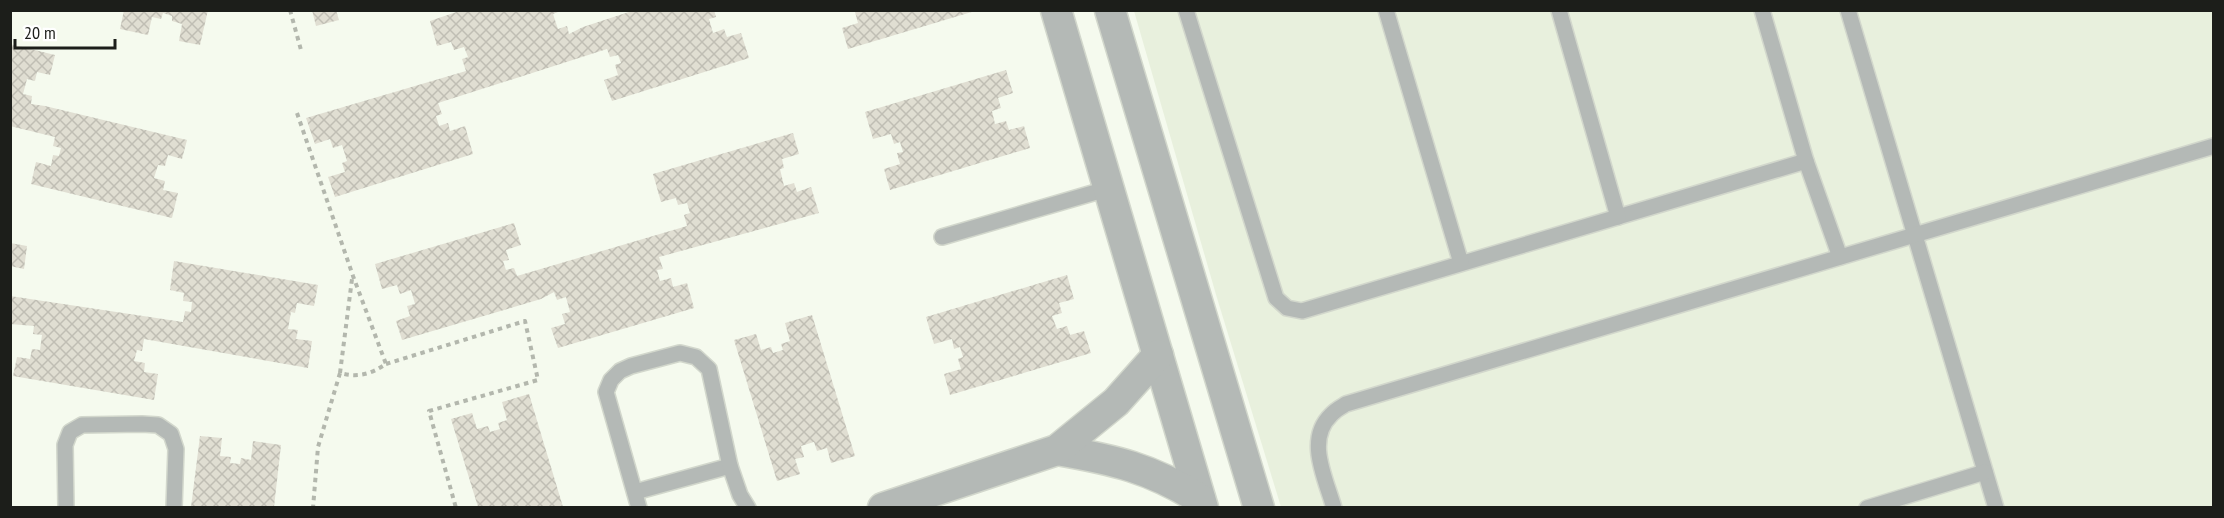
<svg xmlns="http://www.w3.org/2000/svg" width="2224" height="518" font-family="'PT Sans Narrow',sans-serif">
	<defs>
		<pattern id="building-cross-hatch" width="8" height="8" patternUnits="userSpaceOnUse" patternTransform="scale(1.5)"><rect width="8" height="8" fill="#e0ded2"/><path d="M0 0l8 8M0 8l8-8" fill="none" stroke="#c0beb4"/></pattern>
	</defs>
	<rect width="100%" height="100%" fill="#f5faee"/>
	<polygon fill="#e8f0dd" points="1134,11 2213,11 2213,507 1281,507 1217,298"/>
	<g fill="url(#building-cross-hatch)">
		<polygon points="124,10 208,10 200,45 179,41 182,24 172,21 172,16 163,13 161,19 152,17 148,35 120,29"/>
		<polygon points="312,10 336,10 339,20 316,26"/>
		<polygon points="462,10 563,10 553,14 558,29 567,26 569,34 583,27 635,10 714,10 716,17 709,19 713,33 724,29 727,37 741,33 749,58 612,101 604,80 618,75 615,65 621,63 618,55 610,57 607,49 438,103 442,114 436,116 439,126 448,123 450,131 465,126 473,154 335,197 328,177 345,172 342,163 347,161 342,145 333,148 330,139 315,144 306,118 466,71 462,59 468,57 464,47 454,50 451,42 437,46 430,21"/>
		<polygon points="861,10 975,10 975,11 848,49 842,28 858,23 855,12"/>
		<polygon points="10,44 55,55 50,75 37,72 35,81 27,79 23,94 32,96 31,104 45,106 187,140 182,159 168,155 165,166 158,165 154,178 165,181 163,190 178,193 172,218 31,184 36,162 51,166 53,155 59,156 61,148 53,146 55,137 10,126"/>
		<polygon points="1006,70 1013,93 998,98 1001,108 992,111 995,124 1006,121 1009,130 1024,126 1030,148 890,190 884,169 900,164 897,153 903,152 900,142 894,144 891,134 873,139 865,112"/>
		<polygon points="793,133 799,154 782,159 784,168 780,169 784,186 794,183 797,192 811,187 819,213 659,257 663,269 657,270 660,281 671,278 673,287 687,283 694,308 558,348 551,328 565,324 562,314 570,312 566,297 557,300 554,292 541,299 402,340 396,321 410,316 407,306 415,304 411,290 400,294 397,285 382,289 375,264 514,223 521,245 506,250 509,260 503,261 506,270 514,268 517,276 687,226 684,215 690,213 687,203 678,205 676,198 661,202 653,174"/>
		<polygon points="10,243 27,246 24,269 10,266"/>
		<polygon points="174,261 318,285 314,306 297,303 295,313 291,312 288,329 298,330 296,339 312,341 308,368 144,339 142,351 137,350 134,361 145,363 144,372 158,374 154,400 13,376 17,357 30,359 32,349 40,350 42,335 33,334 34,326 10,324 10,296 183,322 185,311 191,312 192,302 183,301 184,293 170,290"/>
		<polygon points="1067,275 1074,299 1059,303 1062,313 1052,316 1057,329 1067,326 1070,335 1084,331 1091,353 950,395 944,374 961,369 958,359 963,357 960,347 954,349 952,339 934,344 926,317"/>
		<polygon points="812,315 855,456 831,463 827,448 817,451 814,442 801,446 804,457 795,459 800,474 777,481 734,340 756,334 761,350 771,347 773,353 783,350 781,344 790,341 785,323"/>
		<polygon points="529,394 563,507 478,507 451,419 472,413 477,429 488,426 490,432 500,429 498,423 507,420 502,402"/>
		<polygon points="200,436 222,438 220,456 231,457 230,463 240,464 241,458 251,460 253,441 281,445 274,507 191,507"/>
	</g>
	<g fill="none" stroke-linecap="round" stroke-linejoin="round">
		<g stroke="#d2d7cc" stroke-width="18">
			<g id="service">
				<polyline points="1186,10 1276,298 1287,308 1302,311 1806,161"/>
				<polyline points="1386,10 1461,263"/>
				<polyline points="1559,10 1618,217"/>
				<polyline points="1762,10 1806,161 1840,257"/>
				<polyline points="1848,10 1996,508"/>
				<polyline points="942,237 1110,188"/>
				<polyline points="635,492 730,466"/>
				<polyline points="66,508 65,445 70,432 82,425 142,424 158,425 171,434 176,449 174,508"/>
				<polyline points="639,508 606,392 611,380 620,371 631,366 680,353 696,357 709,369 730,466 740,495 748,508"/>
				<path d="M1334,508C1326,479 1305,440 1331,415C1335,410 1341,407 1346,404L2214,146"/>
				<polyline points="1867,508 1985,472"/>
			</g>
		</g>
		<g stroke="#d2d7cc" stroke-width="33">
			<g id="minor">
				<polyline points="1056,10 1203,508"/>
				<polyline points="1110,10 1259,508"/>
				<path d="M1057,450C1115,460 1150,468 1200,499"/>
				<polyline points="883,508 1057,450 1116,402 1158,355"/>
			</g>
		</g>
		<g stroke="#b3b7ad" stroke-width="4" stroke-dasharray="4.5 4.5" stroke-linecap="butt">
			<polyline points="290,10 301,50"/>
			<path d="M297,113L353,276L386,364C371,374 358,378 340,373L318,447L313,508"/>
			<polyline points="386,364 525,321 538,380 429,411 456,508"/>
			<polyline points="340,373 352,279"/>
		</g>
		<use href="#service" stroke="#b4b9b6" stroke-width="15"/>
		<use href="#minor" stroke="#b4b9b6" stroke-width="30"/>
	</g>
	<rect width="2224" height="518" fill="none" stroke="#1c1e1a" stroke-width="24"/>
	<path d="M15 39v9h100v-9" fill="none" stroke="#1c1e1a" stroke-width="3"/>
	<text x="24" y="39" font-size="18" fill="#1c1e1a" stroke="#ffffff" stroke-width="4.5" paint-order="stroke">20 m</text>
</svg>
